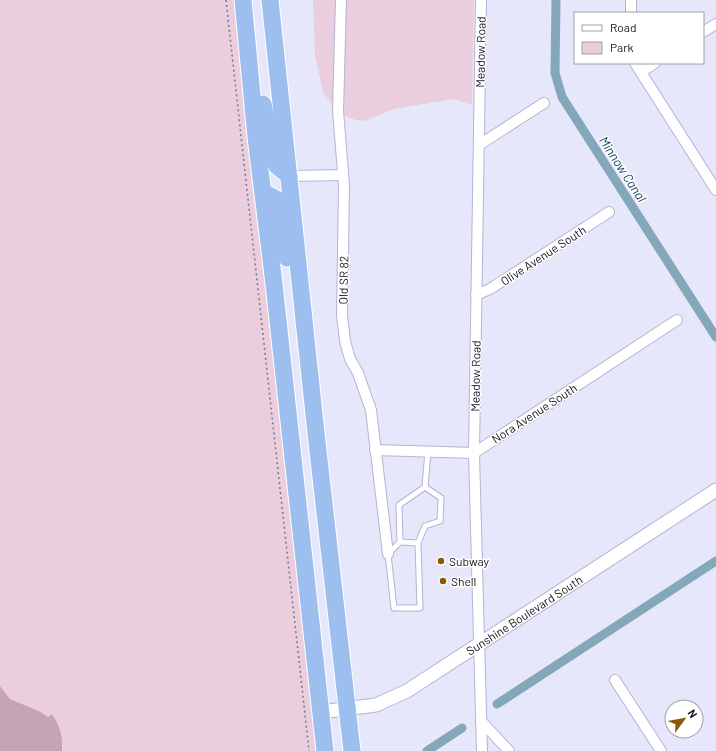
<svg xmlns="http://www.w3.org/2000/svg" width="716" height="751" font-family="Barlow,sans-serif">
	<rect width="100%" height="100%" fill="#e7e7fb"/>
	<g fill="#ebcedd">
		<polygon points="0,0 238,0 320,751 62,751 63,746 52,714 48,717 39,711 10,699 0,686"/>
		<polygon points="313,0 474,0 472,105 453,99 394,109 365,121 356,120 347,117 335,108 323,92 315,55"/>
	</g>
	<path fill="#c6a4b6" d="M0,686L10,699L39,711L48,717L52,714C60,726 63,736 62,751H0Z"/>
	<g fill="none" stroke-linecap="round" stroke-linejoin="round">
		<g stroke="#83a8b9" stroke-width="9">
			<polyline points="556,0 555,73 562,97 716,337"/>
			<polyline points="497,704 716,561"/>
			<polyline points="427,751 462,728"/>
		</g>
		<g stroke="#b4b4d4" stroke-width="7">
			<g id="service">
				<polyline points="425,487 441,498 440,521 425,526 418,543 420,608 394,608 388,554 400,542 399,505 425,487 428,451"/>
				<polyline points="400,542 418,543"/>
			</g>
		</g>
		<g stroke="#b4b4d4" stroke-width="12">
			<g id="minor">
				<polyline points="341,0 338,111 344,185 342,315 345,341 350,359 358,373 371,410 388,554"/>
				<polyline points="481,0 474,453 482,751"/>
				<polyline points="631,13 631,0"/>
				<polyline points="703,32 716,24"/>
				<polyline points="635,63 716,190"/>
				<polyline points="641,72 655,63"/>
				<polyline points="479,145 544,103"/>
				<polyline points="289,176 343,175"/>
				<polyline points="476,295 490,289 609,212"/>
				<polyline points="375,450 474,453 677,320"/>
				<polyline points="615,680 661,751"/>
				<polyline points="481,721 509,751"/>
			</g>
		</g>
		<g stroke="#b4b4d4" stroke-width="15">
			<g id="tertiary">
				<path id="s1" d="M321,712L376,705L407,691L716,490"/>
			</g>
		</g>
		<g stroke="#fff" stroke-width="19">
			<g id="trunk">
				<polyline points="243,0 256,137 274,284 325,751"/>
				<polyline points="270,0 316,433 352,751"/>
				<polyline points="263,104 274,158 277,166 289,176"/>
				<polyline points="263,192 276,199 287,258"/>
			</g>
		</g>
		<polyline stroke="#787787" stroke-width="1.5" stroke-dasharray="2 3" stroke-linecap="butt" points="226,0 309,751"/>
		<use href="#service" stroke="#fff" stroke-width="5"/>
		<use href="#minor" stroke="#fff" stroke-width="10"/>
		<use href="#tertiary" stroke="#fff" stroke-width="13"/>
		<use href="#trunk" stroke="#9cbff0" stroke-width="17"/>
	</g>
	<g fill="#8b5b03" stroke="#fff" stroke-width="1.5">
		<circle cx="441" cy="561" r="4"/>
		<circle cx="443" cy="581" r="4"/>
	</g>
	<g text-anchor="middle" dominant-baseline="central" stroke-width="3" stroke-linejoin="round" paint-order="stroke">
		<g font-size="12" fill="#161521" stroke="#fff">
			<text transform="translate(480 52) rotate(-89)">Meadow Road</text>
			<text transform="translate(543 255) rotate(-33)">Olive Avenue South</text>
			<text transform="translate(343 280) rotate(-89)">Old SR 82</text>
			<text transform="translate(475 376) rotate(-89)">Meadow Road</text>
			<text transform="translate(534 413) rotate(-33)">Nora Avenue South</text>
			<text stroke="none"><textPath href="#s1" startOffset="229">Sunshine Boulevard South</textPath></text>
		</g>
		<g font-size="12" fill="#161521" stroke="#fff" text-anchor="start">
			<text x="449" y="561">Subway</text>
			<text x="451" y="581">Shell</text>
		</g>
		<g font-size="13" font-style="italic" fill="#14465a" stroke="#fff">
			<text transform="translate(623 169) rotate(57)">Minnow Canal</text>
		</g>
	</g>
	<rect x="574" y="12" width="130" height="52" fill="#ffffff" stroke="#a2a1a6"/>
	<rect x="582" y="25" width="20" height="6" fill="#ffffff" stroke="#a2a1a6"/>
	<text x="610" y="32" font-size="12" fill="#161521">Road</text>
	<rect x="582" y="42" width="20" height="12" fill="#ebcedd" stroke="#a2a1a6"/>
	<text x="610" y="52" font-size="12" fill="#161521">Park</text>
	<g transform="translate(684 719) rotate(58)"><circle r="19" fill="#ffffff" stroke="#a2a1a6"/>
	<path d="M0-3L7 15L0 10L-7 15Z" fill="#8b5b03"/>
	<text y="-6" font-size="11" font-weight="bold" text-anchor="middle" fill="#161521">N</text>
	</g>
</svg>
